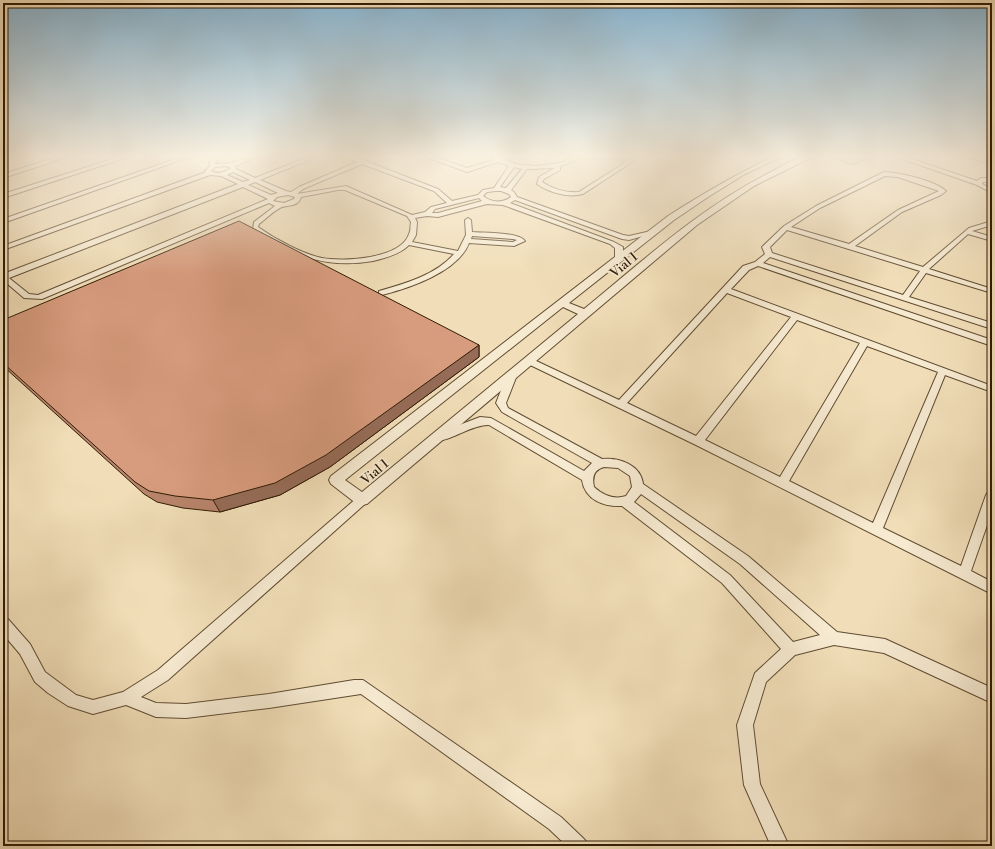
<svg xmlns="http://www.w3.org/2000/svg" width="995" height="849" font-family="'Libre Bodoni',serif">
	<rect width="100%" height="100%" fill="#f1deb8"/>
	<filter id="stains"><feTurbulence type="fractalNoise" baseFrequency=".005" numOctaves="4"/><feColorMatrix values="0 0 0 0 .2 0 0 0 0 .09 0 0 0 0 .02 0 0 0 .5 -.17"/></filter>
	<radialGradient id="worn" r=".72"><stop offset=".6" stop-color="#630" stop-opacity="0"/><stop offset="1" stop-color="#630" stop-opacity=".3"/></radialGradient>
	<polygon fill="#bdc08d" stroke="#766e49" points="825,155 876,155 853,165"/>
	<g fill="none" stroke-linecap="round" stroke-linejoin="round">
		<g stroke="#604c32" stroke-width="2">
			<g id="minor">
				<polygon points="3,155 12,155 3,159"/>
				<polygon points="64,155 73,155 3,178 3,174"/>
				<polygon points="125,155 134,155 3,198 3,194"/>
				<polygon points="187,155 195,155 3,223 3,219"/>
				<path d="M214,155H220L215,164L232,163L254,155H262L235,166L236,169L255,178L313,155H321L260,180L286,191L291,192L299,187L357,162L342,155H350L438,189L452,201L478,195L483,190L494,188L509,166L498,162L467,172L421,155H429L467,168L494,160L488,155H495L516,164L535,166L554,164L563,162L575,155H582L569,163L560,166V170L544,179L542,182C553,189 567,193 579,192L626,162L605,155H614L630,160L637,155H643L583,194C568,198 550,193 537,184L539,177L555,168L527,169L511,190L514,192L517,197L623,235L629,236L651,231L654,233L629,240L622,239L515,200L510,203L614,242L623,247V258L619,260L615,258V248L610,244L503,205L487,204L438,217L427,216L415,218L417,222L416,235L412,242L458,251L466,235L465,220L468,218L471,220L472,232C485,233 518,232 525,241L514,246L469,243C458,272 409,288 382,295H379V291C404,284 436,275 454,254L409,245C400,254 386,258 373,261C327,269 290,256 253,229L254,222L275,206L269,203L42,299L24,298L3,280V274L238,184L221,176L210,175L3,250V246L206,172L205,171L210,166L209,163ZM362,164L434,191L447,203L431,207L425,212L412,215L346,186L297,194L303,189ZM226,166L231,168C225,172 218,175 211,171L215,167ZM514,167L522,169L506,188L500,187ZM233,172L250,180L243,182L227,175ZM255,182L278,193L271,195L248,185ZM243,187L268,199L38,295L29,294L9,278ZM338,190H345L407,216L411,222C410,226 411,231 409,234C401,259 343,262 322,258C302,254 275,239 258,227L259,224C266,219 272,212 280,208C287,204 298,208 301,197ZM496,191H501L509,194L511,197C502,203 492,203 483,196L487,192ZM288,195L295,197L294,199L284,203L273,201L277,197ZM479,198L482,201L438,213H432L435,209ZM472,236L513,239L517,240L513,242L471,239Z"/>
				<polygon points="891,155 900,155 977,181 981,178 992,178 992,182 983,182 982,184 992,189 992,193 977,185"/>
				<polygon points="961,155 971,155 992,160 992,164"/>
				<path d="M884,172C900,173 934,180 946,191L941,195L902,212L855,246L923,267L969,228L992,221V225L972,231L992,237V241L968,234L929,269L992,289V293L926,273L909,297L992,323V329L770,257L763,263L992,340V346L758,266L749,270L731,289L992,386V392L945,375L883,528L961,566L986,495L988,492L992,491V511L971,571L992,582V594L694,444L526,363L525,361L529,358L532,359L619,400L743,266L755,262L765,254L762,247L784,226L816,206ZM885,176L898,177L939,191L898,210L849,244L791,227L820,208ZM787,230L920,271L903,295L772,253L770,247ZM727,293L791,317L696,436L627,403ZM797,320L860,343L780,477L705,440ZM867,346L938,372L873,523L789,481Z"/>
				<path d="M512,372L517,375L506,403L508,408L602,459C619,457 641,465 643,484L748,556L837,632L885,639L992,688V703L884,653L834,645L795,655L766,682L753,725L760,784L789,846H771L744,785L737,725L755,673L781,649L722,583L622,506C604,507 585,500 582,480L489,425C472,424 448,443 436,440L435,437L436,434L480,417L491,418L584,471L592,463L502,412L496,403L507,375ZM604,467L618,468L630,476L632,487L626,496C614,500 603,495 594,487C592,478 593,470 604,467ZM641,494L740,564L820,635L793,642L730,575L634,502Z"/>
				<polygon points="362,495 366,497 368,500 366,503 168,680 141,697 156,703 186,704 269,694 354,680 363,680 561,817 585,840 588,846 567,846 549,829 361,694 269,708 186,718 156,717 126,705 93,714 68,706 48,693 35,682 20,654 3,634 3,618 8,619 30,644 45,672 76,695 93,700 123,692 158,670 358,497"/>
			</g>
		</g>
		<g stroke="#604c32" stroke-width="2">
			<path id="tertiary" d="M777,155H786L745,174L708,197L674,220L569,303L584,309C644,260 701,207 771,172C785,164 800,155 816,155L754,186L697,225L367,504L362,505L357,504L331,484L329,480L331,476L668,216C704,193 738,173 777,155ZM563,307L578,314L362,492L345,480Z"/>
		</g>
		<use href="#minor" fill="#f6ead1" fill-rule="evenodd"/>
		<use href="#tertiary" fill="#f6ead1" fill-rule="evenodd"/>
	</g>
	<polygon fill="#b9856c" stroke="#301b05" points="3,320 479,345 479,357 330,467 280,495 220,512 183,508 157,502 144,494 3,366"/>
	<polygon fill="#966c58" stroke="#301b05" points="479,345 479,357 330,467 280,495 220,512 213,500"/>
	<polygon fill="#d79b7d" stroke="#301b05" points="239,221 479,345 326,455 275,483 213,500 175,496 149,491 135,482 3,363 3,320"/>
	<linearGradient id="sky" x2="0" y2="1"><stop stop-color="#89b7d4"/><stop offset="0.57" stop-color="#f9f0df"/><stop offset="1" stop-color="#f9f0df" stop-opacity="0"/></linearGradient>
	<rect width="995" height="274" fill="url(#sky)"/>
	<g text-anchor="middle" dominant-baseline="central" stroke-width="3.5" stroke-linejoin="round" paint-order="stroke">
		<g font-size="13" fill="#301b05" stroke="#f6ead1">
			<text transform="translate(624 265) rotate(-40)">Vial 1</text>
			<text transform="translate(375 472) rotate(-40)">Vial 1</text>
		</g>
	</g>
	<rect width="995" height="849" fill="none" stroke="#f1deb8" stroke-width="16"/>
	<rect x="4" y="4" width="987" height="841" fill="none" stroke="#301b05" stroke-width="2"/>
	<rect x="8" y="8" width="979" height="833" fill="none" stroke="#301b05"/>
	<rect width="100%" height="100%" filter="url(#stains)"/>
	<rect width="100%" height="100%" fill="url(#worn)"/>
</svg>
